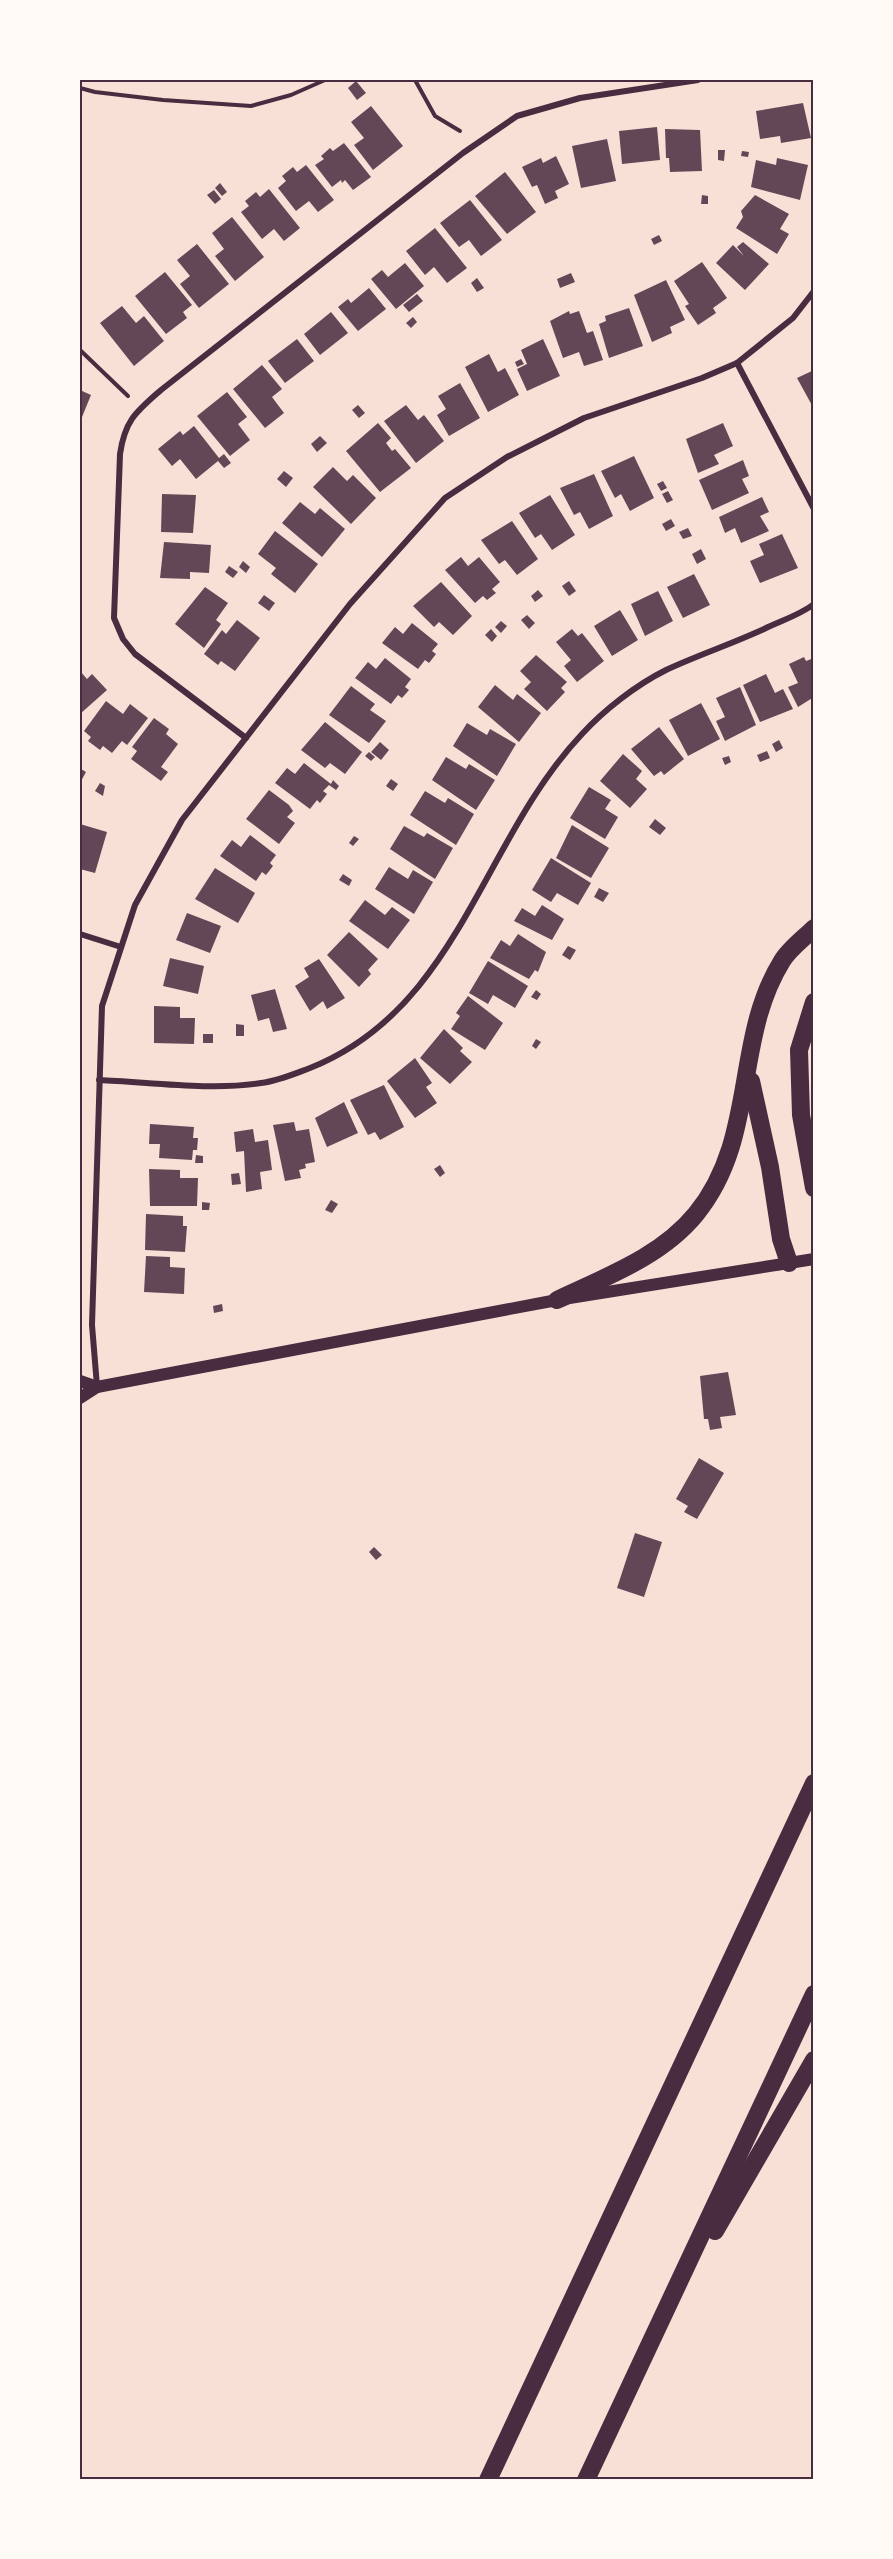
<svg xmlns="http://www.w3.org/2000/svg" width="893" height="2559" font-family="Roboto,sans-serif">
	<rect width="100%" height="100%" fill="#f7e1d7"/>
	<g fill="#644757">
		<polygon points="356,81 366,93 357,100 348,88"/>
		<polygon points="803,103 811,138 781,143 780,136 760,139 756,111"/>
		<polygon points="371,106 403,146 373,170 354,145 364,138 351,122"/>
		<polygon points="657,127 660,160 622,164 619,131"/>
		<polygon points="665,129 700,130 702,171 670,172 669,158 666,158"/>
		<polygon points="607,139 616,181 581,188 572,146"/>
		<polygon points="344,143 371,177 353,190 345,180 342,183 341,180 332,187 315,165 324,159 321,156 330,148 333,151"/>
		<polygon points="718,150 725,150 724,161 718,160"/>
		<polygon points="742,151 749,152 748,157 741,156"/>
		<polygon points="556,156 569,184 555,191 558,198 545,204 537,185 532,187 522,167 541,158 543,163"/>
		<polygon points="777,158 808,165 800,200 751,187 756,160 776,165"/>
		<polygon points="306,165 334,200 318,212 309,201 296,211 278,188 286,181 282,176 293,167 297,172"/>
		<polygon points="505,172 536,212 507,234 475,196"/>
		<polygon points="220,183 227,192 222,196 215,188"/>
		<polygon points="269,189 300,228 284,241 274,229 262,239 241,212 249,206 245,201 256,192 260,197"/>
		<polygon points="214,190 221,199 215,204 207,195"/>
		<polygon points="702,195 708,196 708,204 701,204"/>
		<polygon points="755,195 789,214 780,229 789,234 777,254 736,228 743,217 741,211"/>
		<polygon points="470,200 502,240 481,256 469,240 459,247 440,223"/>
		<polygon points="232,217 264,257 235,281 215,256 224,249 212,233"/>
		<polygon points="435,228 467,268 447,283 434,267 425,275 406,251"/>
		<polygon points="659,235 662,241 654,245 651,239"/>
		<polygon points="743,242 769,264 745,290 716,263 733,245 744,256 737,247"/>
		<polygon points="197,244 229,284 199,308 180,284 190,276 177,260"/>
		<polygon points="702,262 727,298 713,308 716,313 698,325 685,306 689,304 674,281"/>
		<polygon points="405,263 424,286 396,309 371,279 382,270 388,277"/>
		<polygon points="165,272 192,305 183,312 187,318 166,334 135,296"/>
		<polygon points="571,273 575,282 560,288 557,279"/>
		<polygon points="477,278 484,288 477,292 471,283"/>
		<polygon points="666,280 685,320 670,327 672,333 652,342 634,295"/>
		<polygon points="369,288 386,309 358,331 338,307 348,299 351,303"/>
		<polygon points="417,294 423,301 409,312 403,305"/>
		<polygon points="122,306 136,323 144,316 164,341 134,366 100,323"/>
		<polygon points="629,308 643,346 609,358 599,324 606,321 605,316"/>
		<polygon points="569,311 570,314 579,311 587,333 593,331 603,360 584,366 579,352 563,358 550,321"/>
		<polygon points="331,312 348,333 320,355 304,334"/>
		<polygon points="413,317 417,322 411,328 406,323"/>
		<polygon points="297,339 314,361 285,383 268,361"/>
		<polygon points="543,339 560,376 527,391 517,369 527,364 521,350"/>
		<polygon points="489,354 498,372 505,368 519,395 488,412 465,367"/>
		<polygon points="521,359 524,364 517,367 515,362"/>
		<polygon points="262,365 282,389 272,397 284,413 265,428 233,389"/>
		<polygon points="814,370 814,409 797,378"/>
		<polygon points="460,383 480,418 449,436 437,415 446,409 438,396"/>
		<polygon points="80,390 91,395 80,422"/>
		<polygon points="227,392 247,417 238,424 250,440 230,456 197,416"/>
		<polygon points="358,405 365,413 359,418 352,410"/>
		<polygon points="406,405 418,420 424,415 444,441 416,463 384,421"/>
		<polygon points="378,423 391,438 386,443 392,451 395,449 411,468 380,492 346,451"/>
		<polygon points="723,423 733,446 714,455 719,464 698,473 686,439"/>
		<polygon points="194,426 219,458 224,454 231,463 224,468 218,461 196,479 180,459 172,466 158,449 180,431 183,435"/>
		<polygon points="320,436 327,443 317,452 311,444"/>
		<polygon points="634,456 654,498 630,511 621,494 615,498 601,471"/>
		<polygon points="743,460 749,476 742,479 749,493 712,510 699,480"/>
		<polygon points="333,467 347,481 353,475 376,498 351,524 313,487"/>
		<polygon points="284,471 293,478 286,487 277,479"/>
		<polygon points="594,474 613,516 589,529 580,512 574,515 560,488"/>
		<polygon points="663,481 667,488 661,491 657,484"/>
		<polygon points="668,491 673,500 667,503 662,494"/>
		<polygon points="162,494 196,495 193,533 161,532"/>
		<polygon points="550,495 575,535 552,550 541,534 535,538 519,513"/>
		<polygon points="762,497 769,512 760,516 769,531 741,543 735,528 725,533 719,517"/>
		<polygon points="300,502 315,514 320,508 345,529 322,557 282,523"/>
		<polygon points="671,519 675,526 666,531 662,524"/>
		<polygon points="512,521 538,559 517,575 505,560 499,564 481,540"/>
		<polygon points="688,528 692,536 683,539 679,532"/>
		<polygon points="275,531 318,564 295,593 271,574 276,568 258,554"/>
		<polygon points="782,534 798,568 760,583 750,561 764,555 759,544"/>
		<polygon points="164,542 211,545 209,573 190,572 190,579 160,578"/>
		<polygon points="701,549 706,559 697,564 692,554"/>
		<polygon points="461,557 468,566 479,557 500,582 492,589 496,593 487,600 483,596 475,603 445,570"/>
		<polygon points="243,561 250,567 246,573 239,567"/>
		<polygon points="229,566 238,572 233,578 225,572"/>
		<polygon points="694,574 710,605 683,618 667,587"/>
		<polygon points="569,581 576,591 569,596 562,586"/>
		<polygon points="441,582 472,616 453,635 439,622 434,627 413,606"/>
		<polygon points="205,587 228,603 216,620 221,624 204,648 175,624"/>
		<polygon points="538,590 543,596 535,602 531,596"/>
		<polygon points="658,591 673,621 645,636 631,604"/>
		<polygon points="264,595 275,603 269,611 258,603"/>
		<polygon points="620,610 638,640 612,656 594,626"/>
		<polygon points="527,615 535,623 529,629 521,620"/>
		<polygon points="237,620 260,638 235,671 221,661 218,665 204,654 222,630 226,634"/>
		<polygon points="501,621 507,626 501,633 495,627"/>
		<polygon points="412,623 438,644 432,651 436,654 429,663 425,660 418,669 382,643 395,627 403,634"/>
		<polygon points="491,629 497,636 492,642 485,635"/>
		<polygon points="572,629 578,636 582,633 604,661 577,682 564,666 571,660 556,642"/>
		<polygon points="536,655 567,682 561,688 565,692 547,711 524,689 531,682 520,671"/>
		<polygon points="804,657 806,661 814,658 814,697 798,707 788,687 798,683 789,664"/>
		<polygon points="385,658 411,679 405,687 409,690 402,698 398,695 391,704 355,678 368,662 376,669"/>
		<polygon points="80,671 87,679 92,674 107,690 80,714"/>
		<polygon points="766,674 775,693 783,689 793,709 760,722 743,685"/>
		<polygon points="495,685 513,700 517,694 541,713 519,742 478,707"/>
		<polygon points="351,686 375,704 370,710 386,721 369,743 329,715"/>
		<polygon points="740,687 756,725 725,741 716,721 725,717 716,698"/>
		<polygon points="106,701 123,714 130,704 148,718 127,745 122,741 112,753 103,746 100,750 88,741 91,737 84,731"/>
		<polygon points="701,703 720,739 688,756 669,720"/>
		<polygon points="154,718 169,729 166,734 178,744 161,767 168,772 161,781 131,759 137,751 132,747"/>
		<polygon points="325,722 362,752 345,774 330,763 325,768 301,750"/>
		<polygon points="467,723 487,735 490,729 516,744 497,776 453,746"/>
		<polygon points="659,727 684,759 664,775 661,771 654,776 631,749"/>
		<polygon points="779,740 783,748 776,752 772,744"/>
		<polygon points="380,742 389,750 381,760 371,752"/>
		<polygon points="767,751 770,758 760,762 757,755"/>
		<polygon points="369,752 375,757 371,761 365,756"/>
		<polygon points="623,754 642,771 636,779 647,789 630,808 600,781"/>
		<polygon points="729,756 731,762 725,765 722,758"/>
		<polygon points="446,757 466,769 469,764 495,780 476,810 432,780"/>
		<polygon points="304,763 331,784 333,780 339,786 336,790 329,785 323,791 327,794 320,803 317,800 310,809 275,783 287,768 295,774"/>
		<polygon points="81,769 86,772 80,783 80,771"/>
		<polygon points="391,779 398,784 393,791 386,786"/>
		<polygon points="100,783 105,786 103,796 95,791"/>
		<polygon points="589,787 611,800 605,809 618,817 605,839 570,818"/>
		<polygon points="269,790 289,805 293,811 287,817 295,823 279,844 246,819"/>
		<polygon points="425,791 445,803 448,798 474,814 456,845 410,815"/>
		<polygon points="655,819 666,828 660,835 649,827"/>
		<polygon points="80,824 107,832 95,873 80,869"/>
		<polygon points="572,825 609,848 591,878 556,858"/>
		<polygon points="404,826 424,837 427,833 453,848 435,879 390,849"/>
		<polygon points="250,835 276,855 270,863 273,866 266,875 262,872 256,881 220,856 232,840 241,847"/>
		<polygon points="354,836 359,839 353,846 349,843"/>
		<polygon points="551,858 591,883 578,905 557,893 551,902 532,890"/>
		<polygon points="389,867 408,879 413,870 433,882 414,914 375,889"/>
		<polygon points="215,868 255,893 238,923 195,899"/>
		<polygon points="343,874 352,880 349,886 339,880"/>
		<polygon points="599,888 609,893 603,902 594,897"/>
		<polygon points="365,900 385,915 392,907 410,920 388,949 349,921"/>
		<polygon points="542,905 564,919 552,940 514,921 522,908 535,916"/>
		<polygon points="187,913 221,926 210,953 176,940"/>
		<polygon points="349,932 378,959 368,970 371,974 359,987 327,955"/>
		<polygon points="518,934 546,952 538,972 535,970 529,979 490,958 501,940 510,946"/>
		<polygon points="568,946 576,950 570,960 562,955"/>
		<polygon points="170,958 204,966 198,994 163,986"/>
		<polygon points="319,959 345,998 327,1009 323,1001 310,1011 295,986 309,977 304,968"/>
		<polygon points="488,961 528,986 515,1008 493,995 488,1004 469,993"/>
		<polygon points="275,989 287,1029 273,1032 269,1018 258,1021 251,995"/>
		<polygon points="536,990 541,994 537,1000 531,997"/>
		<polygon points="468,996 503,1023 485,1050 451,1029 460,1016 456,1013"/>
		<polygon points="154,1006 180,1007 180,1018 195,1018 194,1044 154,1043"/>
		<polygon points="236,1024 244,1025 244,1036 236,1036"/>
		<polygon points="444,1029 463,1048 460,1051 472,1062 450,1084 420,1058"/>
		<rect x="203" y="1034" width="10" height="9"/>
		<polygon points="536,1039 541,1042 536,1049 532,1046"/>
		<polygon points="415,1058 432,1083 426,1087 437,1103 415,1118 387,1081"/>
		<polygon points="384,1085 404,1127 380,1140 375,1132 368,1135 350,1100"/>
		<polygon points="344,1102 358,1133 327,1147 315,1118"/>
		<polygon points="294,1122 296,1131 309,1129 315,1162 305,1164 306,1168 299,1170 301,1178 285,1181 273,1125"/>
		<polygon points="150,1124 194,1127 193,1138 198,1138 197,1150 193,1150 192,1160 159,1158 160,1144 149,1144"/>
		<polygon points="253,1129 255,1142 268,1140 272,1170 260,1172 262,1189 246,1192 244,1151 236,1152 234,1132"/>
		<polygon points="196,1155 203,1156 203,1163 195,1163"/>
		<polygon points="440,1165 445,1173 440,1177 434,1169"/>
		<polygon points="149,1169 180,1170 180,1178 198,1178 197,1206 150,1206"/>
		<polygon points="239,1173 241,1184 232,1185 231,1174"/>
		<polygon points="331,1200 338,1204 332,1213 325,1210"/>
		<polygon points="202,1202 210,1203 209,1210 202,1210"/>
		<polygon points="146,1214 183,1216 183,1226 187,1226 185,1252 145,1250"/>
		<polygon points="146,1256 170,1257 170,1267 185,1268 184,1294 144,1292"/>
		<polygon points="222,1304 223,1311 214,1313 213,1306"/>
		<polygon points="728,1372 736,1415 720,1417 722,1428 710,1430 708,1419 704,1419 700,1376"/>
		<polygon points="699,1458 724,1473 697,1519 684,1512 688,1506 676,1499"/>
		<polygon points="635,1533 662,1542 644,1597 617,1588"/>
		<polygon points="374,1547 382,1555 376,1560 369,1552"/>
	</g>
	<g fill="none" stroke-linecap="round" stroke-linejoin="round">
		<g stroke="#4a2c40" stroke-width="4">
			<polyline points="415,80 435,116 460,131"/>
			<polyline points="80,88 95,92 163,100 251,106 291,95 325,80"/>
			<polyline points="80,350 128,396"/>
		</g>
		<g stroke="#4a2c40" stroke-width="6">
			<polyline points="737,363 814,509"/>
			<path d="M246,738L135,654L123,639L114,618L120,454C125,420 136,412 161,390L463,153L517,116L580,98L698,80"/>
			<polyline points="80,934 121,947"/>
			<path d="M99,1080C149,1082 212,1091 261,1083C278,1081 294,1074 310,1068C459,1009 481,841 582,734C604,710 636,685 666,670C698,655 732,644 764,629C780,621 800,615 814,604"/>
			<polyline points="97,1386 92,1325 102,1006 135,905 182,820 350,604 445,498 507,457 584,418 702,378 737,363 793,318 814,291"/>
		</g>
		<g stroke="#4a2c40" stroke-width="12">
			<polyline points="80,1381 97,1387"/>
			<polyline points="80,1398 97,1387 557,1300 814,1259"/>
		</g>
		<g stroke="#4a2c40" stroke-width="18">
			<polyline points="814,1002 799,1050 801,1115 814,1188"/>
			<polyline points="751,1081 770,1167 781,1239 789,1263"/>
			<path d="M557,1300C605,1277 661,1257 696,1214C758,1138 733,1040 782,961C789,949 804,938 814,928"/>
			<polyline points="715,2231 814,2060"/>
			<polyline points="488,2480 814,1783"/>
			<polyline points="586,2480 814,1994"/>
		</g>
	</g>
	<rect width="893" height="2559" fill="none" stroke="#fffaf5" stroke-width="162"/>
	<rect x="81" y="81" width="731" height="2397" fill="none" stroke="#4a2c40" stroke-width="2"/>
</svg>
